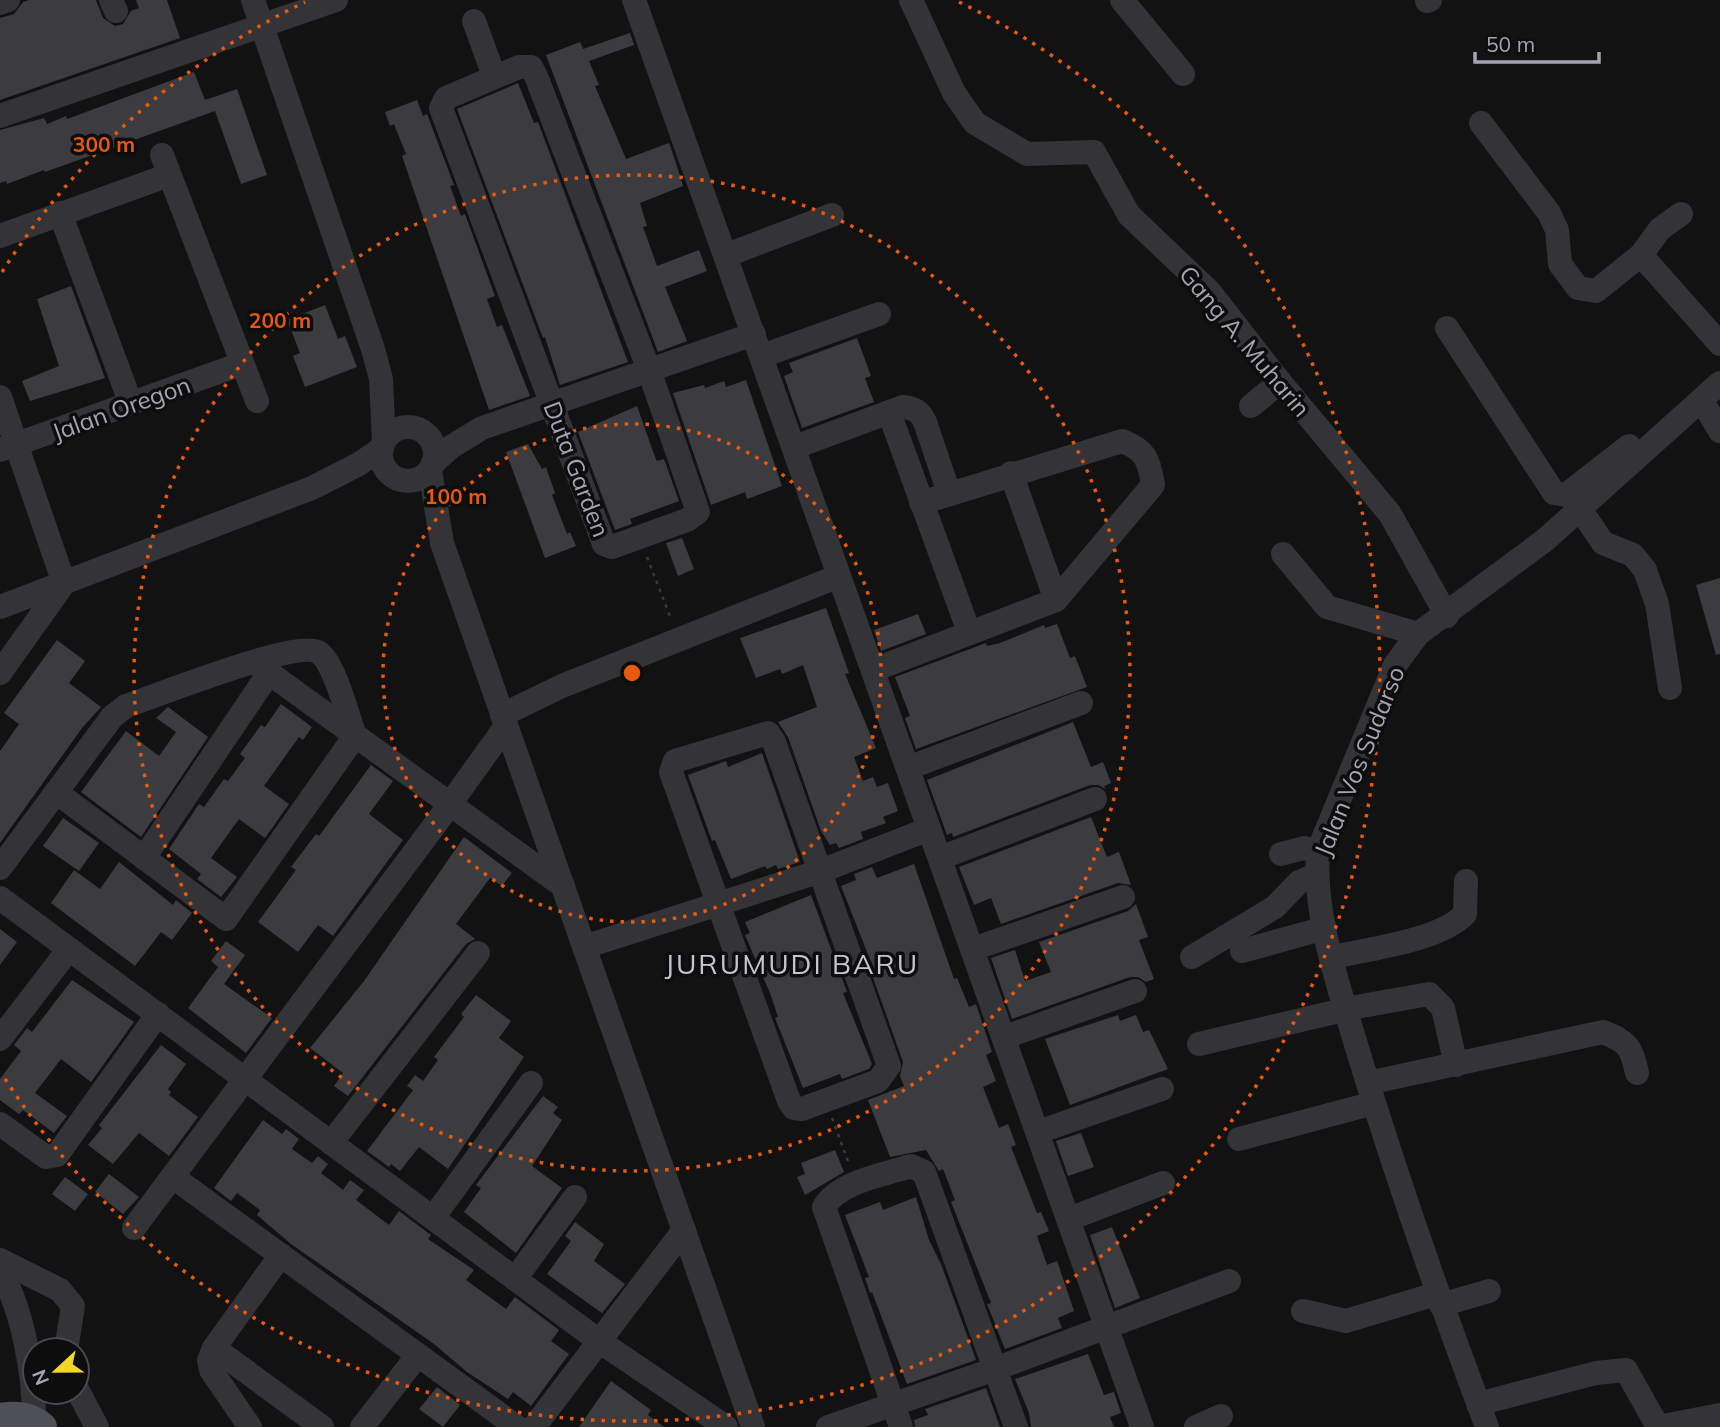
<svg xmlns="http://www.w3.org/2000/svg" width="1720" height="1427" font-family="Mulish,sans-serif">
	<rect width="100%" height="100%" fill="#121213"/>
	<g fill="#3c3c40">
		<polygon points="29,0 96,0 103,18 115,26 123,24 131,11 139,8 136,0 167,0 180,38 0,100 0,18 14,14 23,2"/>
		<polygon points="630,33 634,45 589,61 599,85 595,86 626,159 669,143 674,157 683,186 640,203 647,226 643,227 657,266 699,250 707,271 665,287 687,341 658,352 546,55 580,42 583,49"/>
		<polygon points="194,72 205,100 237,89 267,175 241,184 215,111 45,172 44,170 7,184 6,181 0,183 0,130 44,118 47,124 66,116 67,119"/>
		<polygon points="518,83 534,123 538,122 628,362 560,385 545,337 543,338 457,109"/>
		<polygon points="417,100 423,116 427,114 454,185 450,186 461,216 465,214 495,296 487,299 497,327 502,325 530,396 489,410 402,156 406,154 394,124 390,126 385,112"/>
		<polygon points="71,286 105,378 30,401 22,381 59,366 37,299"/>
		<polygon points="325,305 338,339 345,336 357,367 305,387 293,356 300,353 287,320"/>
		<polygon points="857,338 871,376 865,378 874,402 802,428 784,376 793,372 789,363"/>
		<polygon points="746,380 782,486 747,499 745,492 711,505 673,393 704,385 705,388 724,381 726,387"/>
		<polygon points="637,406 655,457 657,461 664,459 679,501 630,519 632,524 615,530 578,432"/>
		<polygon points="528,444 542,469 546,467 555,493 552,495 567,534 570,532 576,546 545,558 506,452"/>
		<polygon points="682,538 694,569 678,576 666,543"/>
		<polygon points="1720,578 1720,654 1716,655 1696,585"/>
		<polygon points="826,608 849,673 845,674 876,748 854,757 863,781 873,777 877,787 888,783 898,811 883,817 886,823 861,832 863,839 839,848 836,843 830,845 821,831 788,737 778,722 817,707 803,665 782,674 780,669 756,678 740,638"/>
		<polygon points="918,614 926,634 881,651 874,630"/>
		<polygon points="1057,624 1070,658 1075,656 1087,687 916,749 905,718 910,716 895,677 986,643 987,646 1000,643 1044,625 1045,628"/>
		<polygon points="57,640 85,661 69,683 101,707 82,728 0,843 0,751 19,724 4,713"/>
		<polygon points="281,704 312,727 303,740 299,737 264,786 289,804 265,838 239,819 211,858 237,877 221,897 197,879 201,874 169,849 199,804 204,807 224,779 228,781 245,758 240,754 261,725 265,727"/>
		<polygon points="168,707 208,737 141,837 81,792 126,731 159,756 176,732 156,718"/>
		<polygon points="1073,722 1091,767 1103,762 1111,783 1104,786 1106,789 1098,785 1090,785 953,837 952,833 947,835 927,780"/>
		<polygon points="762,753 800,862 778,869 776,865 767,869 765,866 731,879 715,840 712,841 688,775 726,761 728,767"/>
		<polygon points="371,765 393,781 369,814 403,840 333,936 318,925 298,952 258,922 296,870 291,867 316,834 319,836"/>
		<polygon points="1091,817 1107,857 1119,852 1131,885 1118,883 1001,924 991,898 974,905 959,867"/>
		<polygon points="63,818 99,843 79,871 43,846"/>
		<polygon points="464,837 512,873 502,886 490,878 456,924 475,939 466,944 348,1096 334,1086 343,1073 310,1048 364,981"/>
		<polygon points="119,862 173,905 176,900 192,913 172,940 161,932 135,966 51,903 74,870 100,889"/>
		<polygon points="914,864 954,979 957,978 969,1007 976,1004 992,1052 986,1055 996,1081 983,1087 999,1128 1008,1124 1016,1145 1011,1147 1037,1213 1041,1212 1049,1231 1037,1236 1047,1265 1057,1261 1074,1311 1058,1318 1062,1328 1005,1349 987,1304 991,1303 951,1202 955,1200 943,1169 939,1171 926,1150 890,1157 868,1100 904,1086 900,1076 903,1062 866,958 869,957 841,886 856,880 854,874 872,867 877,878"/>
		<polygon points="811,895 847,992 843,993 872,1064 869,1069 842,1079 840,1074 803,1088 775,1018 778,1017 770,993 745,935 750,933 745,922"/>
		<polygon points="1136,904 1148,937 1139,940 1154,979 1146,982 1138,977 1130,977 1012,1019 991,958 1015,950 1025,981 1051,972 1039,942 1128,911"/>
		<polygon points="0,929 17,942 0,965"/>
		<polygon points="226,941 245,955 224,984 272,1018 246,1053 188,1008 218,967 211,961"/>
		<polygon points="72,980 134,1022 91,1082 61,1059 35,1093 67,1116 54,1133 23,1110 19,1114 0,1100 0,1079 21,1051 14,1045 27,1028 32,1032"/>
		<polygon points="476,995 511,1021 499,1038 524,1057 448,1169 419,1147 400,1171 391,1164 389,1167 367,1151 413,1090 407,1086 415,1075 423,1081 438,1060 434,1057 464,1017 461,1014"/>
		<polygon points="1118,1015 1120,1021 1136,1015 1143,1032 1149,1030 1168,1069 1070,1105 1045,1039"/>
		<polygon points="161,1045 186,1064 168,1089 171,1092 169,1095 198,1117 169,1156 139,1133 113,1164 88,1145 102,1128 99,1125"/>
		<polygon points="543,1096 558,1107 553,1113 562,1120 532,1166 562,1188 516,1253 464,1212 481,1188 476,1185"/>
		<polygon points="263,1120 282,1134 286,1129 299,1139 292,1149 312,1163 318,1156 328,1164 321,1173 343,1190 350,1180 364,1190 356,1200 389,1225 399,1211 431,1235 428,1239 474,1270 466,1280 506,1309 515,1297 559,1330 551,1341 569,1354 531,1406 513,1392 508,1399 467,1372 434,1344 291,1244 257,1215 260,1210 237,1193 231,1201 214,1188"/>
		<polygon points="1081,1133 1094,1167 1068,1176 1056,1141"/>
		<polygon points="835,1150 844,1172 805,1195 797,1177 805,1174 801,1163"/>
		<polygon points="109,1174 139,1197 123,1214 95,1192"/>
		<polygon points="65,1177 88,1194 75,1211 52,1194"/>
		<polygon points="916,1197 929,1240 941,1264 976,1360 907,1384 872,1292 870,1293 865,1278 869,1277 845,1215 880,1202 883,1210"/>
		<polygon points="575,1222 604,1244 594,1261 625,1284 602,1313 547,1274 571,1241 565,1236"/>
		<polygon points="1112,1227 1140,1298 1115,1308 1090,1235"/>
		<polygon points="1088,1354 1104,1395 1114,1392 1121,1413 1110,1417 1114,1427 1031,1427 1029,1413 1015,1379"/>
		<polygon points="611,1381 651,1410 648,1415 664,1427 579,1427"/>
		<polygon points="437,1387 460,1405 443,1427 419,1409"/>
		<polygon points="986,1388 1000,1427 915,1427 914,1420 928,1415 925,1409"/>
	</g>
	<g fill="none" stroke-linecap="round" stroke-linejoin="round">
		<g stroke="#39393f" stroke-width="2.5" stroke-dasharray="3.5 5" stroke-linecap="butt">
			<polyline points="647,557 671,619"/>
			<polyline points="832,1118 849,1164"/>
		</g>
		<g stroke="#333338" stroke-width="24">
			<polyline points="111,0 116,11"/>
			<polyline points="253,0 373,349 381,379 384,442"/>
			<polyline points="634,0 1142,1427"/>
			<polyline points="911,0 954,93 975,123 1027,154 1094,152 1129,215 1209,291 1280,382 1390,514 1447,616"/>
			<polyline points="1122,0 1183,74"/>
			<polyline points="1427,1 1430,0"/>
			<polyline points="0,3 8,0"/>
			<polyline points="474,21 494,76"/>
			<polygon points="519,67 531,67 536,76 649,370 698,512 687,520 612,547 604,544 441,108 446,98"/>
			<polyline points="0,116 336,0"/>
			<polyline points="1481,123 1549,213 1557,230 1560,264 1578,288 1596,291 1641,255 1720,344"/>
			<polyline points="162,155 257,401"/>
			<polyline points="60,213 131,404"/>
			<polyline points="0,236 169,175"/>
			<polyline points="727,255 832,215"/>
			<polyline points="1641,255 1660,229 1681,214"/>
			<polyline points="1447,328 1554,493 1566,495 1629,446"/>
			<polyline points="762,356 879,314"/>
			<polyline points="0,397 64,583 0,673"/>
			<polyline points="1702,401 1720,431"/>
			<polyline points="1251,406 1280,382"/>
			<polyline points="889,412 969,632"/>
			<circle cx="408" cy="454" r="27"/>
			<path d="M795,447L903,407C915,408 920,412 925,422L949,493"/>
			<polyline points="0,450 241,364"/>
			<polyline points="433,463 451,447 482,428 754,334"/>
			<polyline points="430,470 442,543 753,1427"/>
			<polyline points="1011,473 1056,600"/>
			<polyline points="1580,509 1603,543 1633,555 1645,570 1657,604 1670,688"/>
			<polyline points="1283,554 1327,607 1418,634"/>
			<polyline points="0,607 312,488 359,464 382,448"/>
			<polyline points="254,662 563,886"/>
			<path d="M873,670L1056,600L1153,485C1149,460 1146,450 1122,441L921,503"/>
			<polyline points="502,715 562,686 839,576"/>
			<polygon points="768,733 774,742 889,1066 878,1081 802,1109 794,1108 789,1101 671,772 675,761"/>
			<polyline points="908,768 1081,703"/>
			<polyline points="1281,854 1304,848 1318,851"/>
			<polyline points="144,858 269,673"/>
			<polyline points="940,858 1095,799"/>
			<path d="M0,868L112,717L126,706C156,696 296,640 318,652C334,661 348,717 355,736L226,919L56,792"/>
			<polyline points="0,898 599,1341 726,1427"/>
			<polyline points="584,947 821,871 929,829"/>
			<polyline points="973,949 1123,897"/>
			<polyline points="1242,951 1325,928"/>
			<polyline points="1192,957 1275,907 1299,882 1316,875"/>
			<path d="M1332,957C1369,949 1439,941 1465,914L1466,881"/>
			<polyline points="1005,1037 1135,991"/>
			<polyline points="0,1039 69,949"/>
			<polyline points="1199,1044 1356,1007 1429,994 1443,1008 1456,1065"/>
			<path d="M1368,1083L1603,1032C1628,1042 1631,1046 1637,1073"/>
			<polyline points="0,1124 46,1157 57,1155 158,1014"/>
			<polyline points="1038,1132 1162,1089"/>
			<polyline points="1239,1139 1374,1103"/>
			<polyline points="331,1143 478,953"/>
			<polyline points="173,1177 517,1427"/>
			<polyline points="433,1218 531,1083"/>
			<polyline points="1069,1219 1163,1183"/>
			<polyline points="134,1228 437,822 506,726"/>
			<polyline points="281,1255 214,1348 322,1427"/>
			<polyline points="0,1260 60,1290 73,1306 66,1350"/>
			<path d="M0,1272C23,1308 34,1376 34,1419"/>
			<polyline points="515,1279 575,1197"/>
			<polyline points="1441,1305 1489,1291"/>
			<polyline points="1303,1311 1346,1321 1436,1294"/>
			<polyline points="214,1348 209,1360 211,1370 250,1427"/>
			<polyline points="77,1389 97,1427"/>
			<polyline points="1478,1404 1596,1373 1626,1370 1658,1427"/>
			<polyline points="362,1427 418,1355"/>
			<polyline points="534,1427 684,1230"/>
			<polyline points="828,1427 995,1369 1229,1281"/>
			<path d="M901,1427L824,1207C840,1181 884,1175 911,1166L924,1172L1016,1427"/>
			<polyline points="1196,1427 1221,1416"/>
			<path d="M1487,1427C1440,1302 1396,1176 1357,1048C1339,986 1313,916 1318,851L1395,665L1418,634L1545,540L1720,383"/>
			<polyline points="1658,1427 1720,1415"/>
		</g>
		<path stroke="#4f4f57" stroke-width="30" d="M0,1418C16,1415 30,1416 42,1427"/>
	</g>
	<g fill="none" stroke="#e8590c" stroke-width="3.5" stroke-dasharray="3.5 7">
		<circle cx="632" cy="673" r="249"/>
		<circle cx="632" cy="673" r="498"/>
		<path d="M2 272A747 747 0 0 1 305 2M959 2A747 747 0 1 1 2 1074"/>
	</g>
	<g text-anchor="middle" dominant-baseline="central" stroke-width="7" stroke-linejoin="round" paint-order="stroke">
		<g font-size="24" fill="#a3a5b4" stroke="#0d0d0e">
			<text transform="translate(1245 341) rotate(50)">Gang A. Muharin</text>
			<text transform="translate(121 408) rotate(-20)">Jalan Oregon</text>
			<text transform="translate(577 469) rotate(69)">Duta Garden</text>
			<text transform="translate(1359 761) rotate(-68)">Jalan Vos Sudarso</text>
		</g>
		<g font-size="28" letter-spacing="2" fill="#c4c5d0" stroke="#0d0d0e">
			<text x="792" y="963">JURUMUDI BARU</text>
		</g>
	</g>
	<circle cx="632" cy="673" r="10" fill="#e8590c" stroke="#0d0d0e" stroke-width="3.5"/>
	<g font-size="21" text-anchor="middle" font-weight="bold" fill="#e8590c" stroke="#0d0d0e" stroke-width="7" stroke-linejoin="round" paint-order="stroke">
		<text x="104" y="152">300 m</text>
		<text x="280" y="328">200 m</text>
		<text x="456" y="504">100 m</text>
	</g>
	<g transform="translate(56 1371) rotate(248)"><circle r="33" fill="#0d0d0e" stroke="#494a50" stroke-width="2"/>
	<path d="M0-5L12 26L0 18L-12 26Z" fill="#f4d629"/>
	<text y="-10" font-size="19" font-weight="bold" text-anchor="middle" fill="#a3a5b4">N</text>
	</g>
	<path d="M1475 52v10h124v-10" fill="none" stroke="#a3a5b4" stroke-width="3.5"/>
	<text x="1486" y="52" font-size="21" fill="#a3a5b4" stroke="#0d0d0e" stroke-width="5" paint-order="stroke">50 m</text>
</svg>
